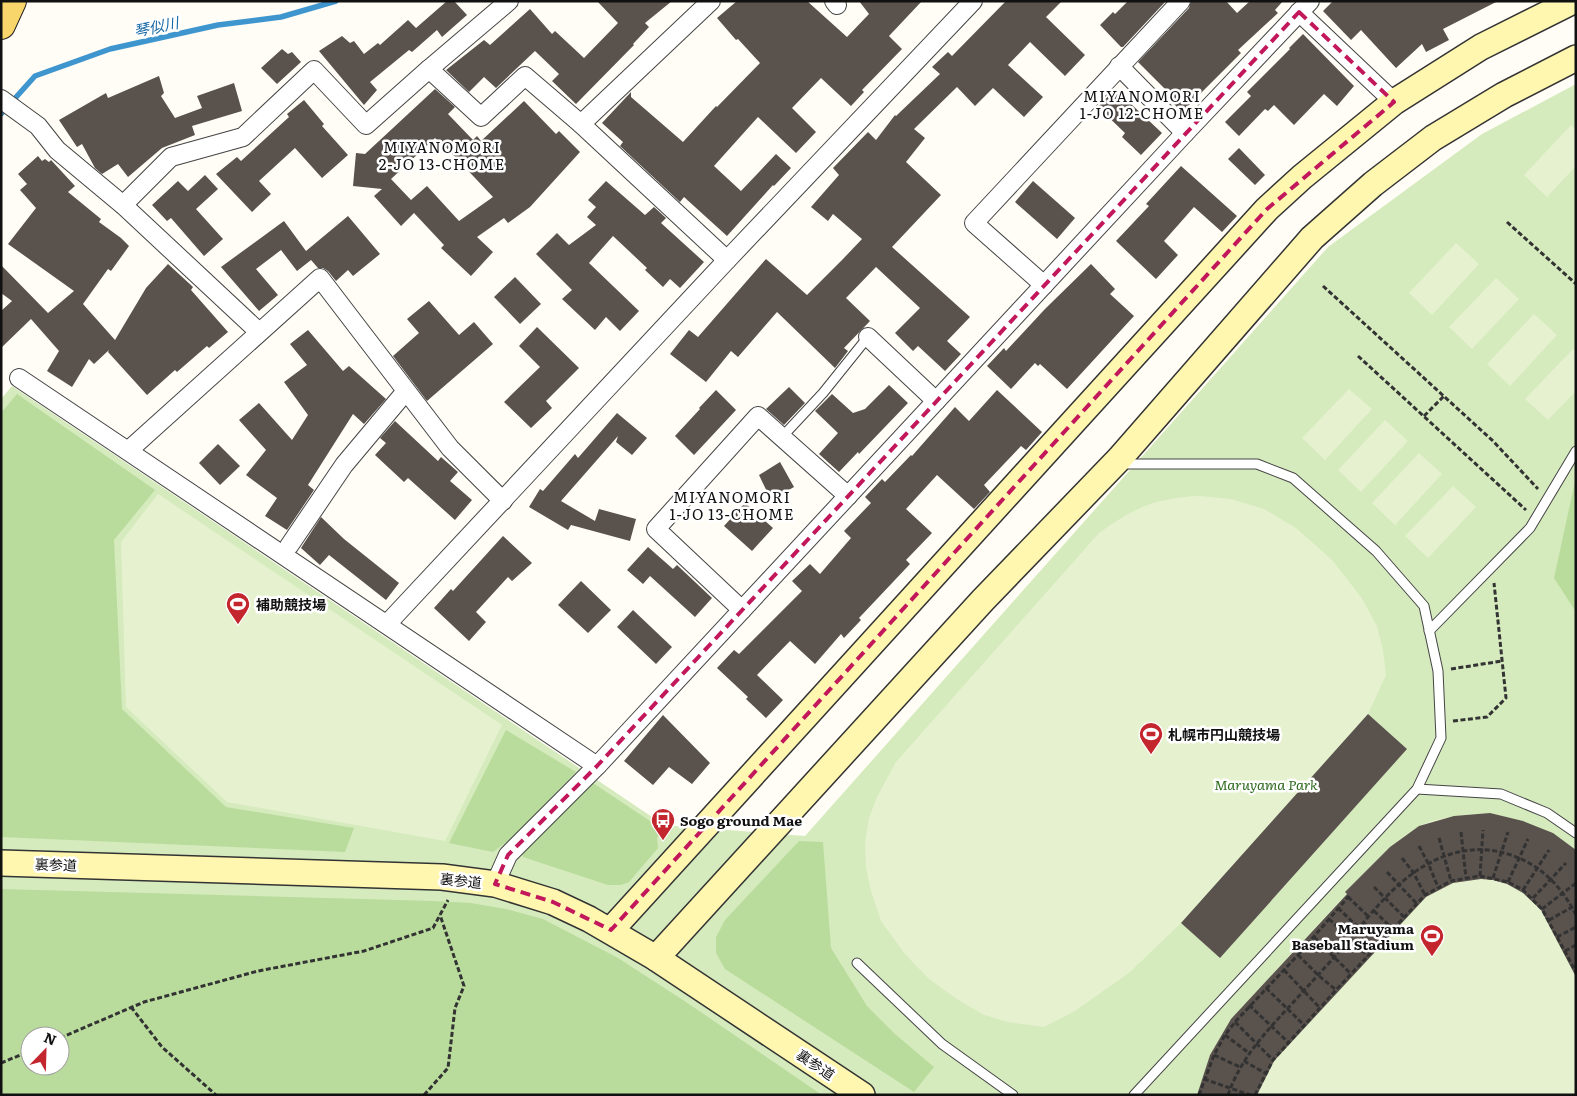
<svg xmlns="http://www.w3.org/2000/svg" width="1577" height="1096" font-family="Literata,'Noto Sans JP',serif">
	<rect width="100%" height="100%" fill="#fffdf5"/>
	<path fill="#d5ebbd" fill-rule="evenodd" d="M1576,84V1095H1V399L12,386L664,825L805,836L1328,247L1482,134ZM30,1036H60V1066H30Z"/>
	<g fill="#b9dc9c" fill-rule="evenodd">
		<polygon points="17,394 155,490 114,540 122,709 226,807 354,828 345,852 1,837 1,413"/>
		<polygon points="1576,477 1576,612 1554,578"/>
		<polygon points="506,730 576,772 512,838 493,852 449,843"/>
		<polygon points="593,783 662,829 657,838 658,848 629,882 621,885 608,885 523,857 522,852"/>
		<polygon points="799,841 823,842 831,948 867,1006 895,1034 934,1067 914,1092 725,969 716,953 716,937 725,920"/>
		<path d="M1,889L434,901L471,903L506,909L543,919L618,958L686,1002L822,1095H1ZM30,1036H60V1066H30Z"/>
	</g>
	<g fill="#e6f2cf">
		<polygon points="1571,125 1576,129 1576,166 1547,197 1524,175"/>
		<polygon points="1456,243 1479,264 1432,315 1409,293"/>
		<polygon points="1496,278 1519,299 1472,349 1449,327"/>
		<polygon points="1534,314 1557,335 1510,386 1487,364"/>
		<polygon points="1573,349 1576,351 1576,391 1548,420 1525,399"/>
		<polygon points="1349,389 1372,409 1325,460 1302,438"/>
		<polygon points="1385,420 1408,441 1361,492 1338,470"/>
		<polygon points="1419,453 1442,474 1395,525 1372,503"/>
		<polygon points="1453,486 1476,507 1428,558 1405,536"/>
		<polygon points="158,494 502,725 445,841 227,802 126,707 121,542"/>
		<path d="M1199,496L1231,499L1264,509L1296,528L1332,560L1361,597L1377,626L1383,650L1386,675L1368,714L1407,749L1220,958L1181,923L1130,972L1075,1011L1044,1027L1007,1022L982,1014L957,999L929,979L905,954L881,921L871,891L866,868L865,843L869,818L877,797L896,762L1099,533C1134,508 1155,498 1199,496Z"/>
		<path d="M1490,813L1523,821L1553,833L1576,850V1095H1197L1210,1055L1231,1019L1346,894L1345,892C1368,870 1389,844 1418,827C1437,816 1468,815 1490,813Z"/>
	</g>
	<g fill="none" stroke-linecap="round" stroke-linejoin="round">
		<polyline stroke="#3f96cf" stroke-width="5.5" points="1,114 35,76 110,49 218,25 281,17 336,1"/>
	</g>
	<g fill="#5a524d" fill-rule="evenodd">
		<polygon points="447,1 454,1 467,15 442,37 437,30 412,52 409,50 370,82 377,90 364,105 319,51 342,36 350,43 354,41 364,54 378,43 380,45 408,20 416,28"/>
		<polygon points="597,1 672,1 645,23 649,27 633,44 634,45 576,104 552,81 559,74 535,51 496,88 484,77 469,92 446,70 484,40 490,45 530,9 552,34 555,31 584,58 618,23"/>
		<polygon points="737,1 807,1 847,37 869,14 859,1 922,1 889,36 902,49 862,90 864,92 851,106 821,78 792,108 816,132 796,153 758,117 714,166 741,191 776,154 791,168 774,186 773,185 727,236 684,197 680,202 620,146 623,142 602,123 631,92 631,97 683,142 716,106 717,107 760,63 738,39 736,40 717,18"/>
		<polygon points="1006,1 1062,1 1046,17 1085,55 1065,76 1030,42 1008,65 1043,97 1024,117 993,88 975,106 957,87 914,129 925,138 906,162 941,195 892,247 970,317 947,341 961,354 945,371 918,346 913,351 895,333 920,308 876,267 846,298 870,321 844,348 848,351 835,368 777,312 738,357 731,351 706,382 670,354 689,330 698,337 766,259 807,295 843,259 862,239 833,214 828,221 811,207 839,175 833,168 868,132 876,140 895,115 896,116 940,74 932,67 948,52 952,56"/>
		<polygon points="1128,1 1166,1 1123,47 1121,47 1100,25 1113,12 1115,14"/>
		<polygon points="1191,1 1226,1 1237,13 1250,1 1283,1 1275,10 1278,13 1238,50 1241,53 1182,112 1163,93 1166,90 1138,62 1189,8"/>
		<polygon points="1333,1 1498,1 1443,29 1449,40 1426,52 1422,44 1396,68 1361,30 1351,40 1323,11"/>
		<polygon points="1303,34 1354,86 1337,106 1324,94 1294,125 1274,105 1268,111 1265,109 1239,136 1225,122 1251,96 1247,92 1290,49 1289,48"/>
		<polygon points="282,49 288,54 292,52 301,62 277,84 261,68"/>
		<polygon points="159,76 164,93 161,96 175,118 202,108 197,96 234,83 242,111 192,126 195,135 162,148 128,177 118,164 102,174 95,168 82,144 77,147 59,120 106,93 108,98"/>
		<path d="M435,89L455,107L448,114L473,140L477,136L481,141L524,101L556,134L559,131L580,152L530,207L508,223L504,218L477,237L493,252L471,276L441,248L444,245L414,213L401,226L374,196L382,189L353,186L356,153L365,154ZM435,138L439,142L440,141L493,197L459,221L427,186L411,200L391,179Z"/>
		<polygon points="1115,89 1162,133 1141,155 1122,137 1125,133 1098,107"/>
		<polygon points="304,100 324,124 322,126 348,155 322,178 295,148 259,181 271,194 252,212 216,174 237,157 241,161 289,117 287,114"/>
		<polygon points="1239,148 1265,175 1255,185 1228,159"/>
		<polygon points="38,156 42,161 45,159 49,162 51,160 75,186 68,192 101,219 99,222 121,238 129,246 111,271 108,269 83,304 115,340 146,288 168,264 193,287 191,290 228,332 209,348 207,346 177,372 175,370 147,395 108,352 109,350 94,364 89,359 72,387 47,371 59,351 31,319 1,348 1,311 12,301 1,293 1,265 48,313 74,291 8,244 36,208 20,190 27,184 18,174"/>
		<polygon points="1181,166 1237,216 1222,232 1194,207 1164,241 1178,255 1156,279 1116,241 1149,206 1146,204"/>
		<polygon points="205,175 218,189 196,209 223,239 204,256 171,218 167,221 152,205 178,181 188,191"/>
		<polygon points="606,181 645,215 654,207 666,218 661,223 704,262 680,288 670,279 663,287 645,270 647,268 613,236 589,263 639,311 620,331 606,317 595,330 562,299 572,290 536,254 557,233 569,245 596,225 587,217 596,207 588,200"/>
		<polygon points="1033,181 1075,218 1057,239 1015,202"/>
		<polygon points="348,216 380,254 353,276 348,270 336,281 328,271 323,268 318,268 311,260 297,271 281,250 256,269 278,295 259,311 221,267 284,221 306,251"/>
		<polygon points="1091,264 1115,289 1110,294 1134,316 1067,389 1040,364 1038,366 1035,363 1011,389 987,366 1004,348 1006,351 1045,309"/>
		<polygon points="515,277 541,304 520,324 494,297"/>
		<polygon points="429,301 459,335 474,322 493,344 427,401 393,356 419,333 407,319"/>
		<polygon points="537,327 579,368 546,401 552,408 531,428 504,402 540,367 519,346"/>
		<polygon points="308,330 343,371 349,366 386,399 364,424 353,414 308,485 314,490 287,530 265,516 277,498 246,475 266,450 239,420 259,403 292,440 308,415 284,382 307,365 290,344"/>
		<polygon points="889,385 908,403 859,454 858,452 839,472 819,454 838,433 815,411 832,394 853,413 865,409"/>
		<polygon points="789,387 805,403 784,425 766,409"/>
		<polygon points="716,390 736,410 694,455 675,436 700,409 699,408"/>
		<polygon points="997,390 1042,432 1026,450 1021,446 984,485 990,492 974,509 937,475 906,509 932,533 906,560 910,564 859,618 861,620 844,638 841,634 815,664 790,641 757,675 783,700 766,718 746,699 748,697 717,668 734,650 739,654 802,591 792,581 810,564 820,574 851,538 844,531 871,503 865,497 882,479 885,482 911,455 912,456 955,407 969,421"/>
		<polygon points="617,413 647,438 632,455 616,442 618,436 561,501 595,521 599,509 636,519 630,541 571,525 568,530 529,507 540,489 543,491 575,454 578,458"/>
		<polygon points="395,421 438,461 441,457 458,472 450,481 472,500 455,520 408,478 404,482 375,455 386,443 380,438"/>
		<polygon points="218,444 240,466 220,485 199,463"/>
		<polygon points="780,462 794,487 771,500 759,475"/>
		<polygon points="745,503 773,528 752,551 724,526"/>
		<polygon points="321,517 344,539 399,583 386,600 329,555 320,565 301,548"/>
		<polygon points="503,536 532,563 512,581 508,577 476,612 486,622 469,641 434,608 451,589 453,591"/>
		<polygon points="648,547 673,569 677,565 712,598 695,617 650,576 643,584 627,570"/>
		<polygon points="581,581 611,610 588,633 558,605"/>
		<polygon points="633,610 672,647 656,664 617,627"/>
		<polygon points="1368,714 1407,749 1220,958 1181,923"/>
		<polygon points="663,715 710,763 692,784 669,767 653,785 624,761"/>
		<polygon points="1490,813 1523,821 1553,833 1576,850 1576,977 1541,910 1523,893 1507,884 1493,880 1481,879 1453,883 1426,897 1274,1061 1257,1095 1197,1095 1210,1055 1231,1019 1347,894 1345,892 1390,847 1419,826 1454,816"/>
	</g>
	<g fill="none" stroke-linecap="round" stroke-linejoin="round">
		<g stroke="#444" stroke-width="11">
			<g id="lane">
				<polyline points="782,437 823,393 868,337"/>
				<polyline points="1123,460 1128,464 1257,464 1293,478 1376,551 1424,606 1438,671 1441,738 1417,789 1134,1095"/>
				<polyline points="1429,631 1530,528 1576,451"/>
				<polyline points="1417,789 1501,794 1547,813 1576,833"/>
				<polyline points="857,963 942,1044 1013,1095"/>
			</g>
		</g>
		<g stroke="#444" stroke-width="20">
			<g id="street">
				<polyline points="834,1 837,5"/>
				<polyline points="1299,12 1394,102"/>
				<polyline points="1119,66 1185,133"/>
				<polyline points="429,69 509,1"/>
				<polyline points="1,99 38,126 57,150 123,205 259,332"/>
				<polyline points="581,124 711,1"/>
				<polyline points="123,205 171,157 243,137 314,70 366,125 429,69 481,117 525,76 581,124 727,260"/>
				<polyline points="1044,285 974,223 1181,1"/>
				<polyline points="868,337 936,401"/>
				<polyline points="19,378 597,766"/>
				<polyline points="129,450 320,278 450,448 503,501"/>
				<polyline points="289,546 344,465 406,391"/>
				<polyline points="742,610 656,529 758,416 848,496"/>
				<polyline points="387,624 727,260 973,1"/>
				<polyline points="495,884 508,855 597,766 1185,133 1310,1"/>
			</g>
		</g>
		<g stroke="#333" stroke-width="28">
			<g id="secondary">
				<polyline points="1,863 442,877 495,884 553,902 589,919 656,958 862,1095"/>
				<polyline points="611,930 1267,209 1302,177 1394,102 1481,47 1573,1"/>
				<polyline points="656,958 983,600 1120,458 1312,238 1373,184 1433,138 1504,95 1576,58"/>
			</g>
		</g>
		<g stroke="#222" stroke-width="30">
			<polyline id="primary" points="1,25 12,1"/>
		</g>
		<g stroke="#333" stroke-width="3" stroke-dasharray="5 2.5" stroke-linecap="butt">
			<polyline points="1507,222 1576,284"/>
			<polyline points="1323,286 1493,441 1538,489"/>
			<polyline points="1358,356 1526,510"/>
			<polyline points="1424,416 1444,396"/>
			<polyline points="1451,669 1502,661"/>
			<polyline points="1453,721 1487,717 1506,698 1494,583"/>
			<polyline points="1461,832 1466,878"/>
			<polyline points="1439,838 1451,881"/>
			<polyline points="1419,846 1428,863 1438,887"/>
			<polyline points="1402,858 1413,872 1425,895"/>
			<polyline points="1387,872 1417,904"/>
			<polyline points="1480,876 1483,830"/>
			<polyline points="1493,878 1508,832"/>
			<polyline points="1508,882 1528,839"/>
			<polyline points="1374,887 1404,917"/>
			<polyline points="1523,890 1549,850"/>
			<polyline points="1348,897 1369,917"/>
			<polyline points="1533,898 1566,863"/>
			<polyline points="1338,908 1359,928"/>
			<polyline points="1542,909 1576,883"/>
			<polyline points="1374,911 1393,929"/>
			<polyline points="1329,919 1368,956"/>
			<polyline points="1549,920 1576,905"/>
			<polyline points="1364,923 1382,941"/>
			<polyline points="1314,937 1351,974"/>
			<polyline points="1557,937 1576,927"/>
			<polyline points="1565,951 1576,945"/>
			<polyline points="1298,955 1318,975 1336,990"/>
			<polyline points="1284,970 1320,1008"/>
			<polyline points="1266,988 1304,1025"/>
			<polyline points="1249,1005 1289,1043"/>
			<polyline points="131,1007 162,1047 216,1095"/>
			<polyline points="1235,1022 1273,1060"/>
			<polyline points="1225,1035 1249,1053"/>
			<polyline points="60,1038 144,1002 258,971 364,951 433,928 448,900"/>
			<polyline points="1214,1055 1240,1067"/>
			<polyline points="1244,1061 1265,1073"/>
			<polyline points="1,1063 30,1051"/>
			<polyline points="1204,1079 1250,1095"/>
			<polyline points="424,1095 448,1068 455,1008 464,986 440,915"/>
			<polyline points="1199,1095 1214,1055 1225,1035 1235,1022 1298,955 1349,896"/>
			<path d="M1228,1095C1240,1060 1263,1035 1288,1008C1302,993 1315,978 1329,963C1366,923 1396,871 1451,854C1472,848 1490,848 1511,855C1541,865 1562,887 1576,915"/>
			<polyline points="1255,1095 1273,1060 1336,990 1425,895 1451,881 1480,876 1508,882 1523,890 1542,909 1576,972"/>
		</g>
		<use href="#lane" stroke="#fff" stroke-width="9"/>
		<use href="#street" stroke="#fff" stroke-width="18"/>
		<use href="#secondary" stroke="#fff6b0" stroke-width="25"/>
		<use href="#primary" stroke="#f9d66b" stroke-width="28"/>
	</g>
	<path fill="none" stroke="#c2185b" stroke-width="4" stroke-dasharray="10 6" stroke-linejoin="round" d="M1299,12L1394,102L1267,209L611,930L553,902L495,884L508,855L597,766Z"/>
	<defs>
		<g id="stadium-pin" transform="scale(1.25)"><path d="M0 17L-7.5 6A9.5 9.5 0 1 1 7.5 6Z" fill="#c4262e" stroke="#fff"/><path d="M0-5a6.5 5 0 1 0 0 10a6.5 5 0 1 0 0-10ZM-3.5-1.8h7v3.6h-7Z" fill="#fff"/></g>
		<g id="bus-pin" transform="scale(1.25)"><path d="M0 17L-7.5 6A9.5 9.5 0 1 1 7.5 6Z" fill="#c4262e" stroke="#fff"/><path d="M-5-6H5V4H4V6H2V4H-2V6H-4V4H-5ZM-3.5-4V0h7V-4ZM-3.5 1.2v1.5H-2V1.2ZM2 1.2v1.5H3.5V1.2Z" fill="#fff"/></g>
	</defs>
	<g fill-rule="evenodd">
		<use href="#stadium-pin" x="238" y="604"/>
		<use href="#stadium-pin" x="1151" y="734"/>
		<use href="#bus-pin" x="663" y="820"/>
		<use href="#stadium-pin" x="1432" y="936"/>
	</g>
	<g text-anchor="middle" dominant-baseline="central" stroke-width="5" stroke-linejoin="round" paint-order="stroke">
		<g font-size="14" font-weight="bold" fill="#111" stroke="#fff" text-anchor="start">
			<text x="256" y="604">補助競技場</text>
			<text x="1168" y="734">札幌市円山競技場</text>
			<text x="680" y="820">Sogo ground Mae</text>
			<text x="1414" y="928" text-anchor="end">Maruyama<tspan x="1414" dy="16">Baseball Stadium</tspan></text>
		</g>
		<g font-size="14" font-style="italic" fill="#2f6b1f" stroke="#fff">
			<text x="1266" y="784">Maruyama Park</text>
		</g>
		<g font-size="14" fill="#111" stroke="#fff">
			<text transform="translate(56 864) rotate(2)">裏参道</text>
			<text transform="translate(461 880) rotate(6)">裏参道</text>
			<text transform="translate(816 1064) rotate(34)">裏参道</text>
		</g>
		<g font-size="15" font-style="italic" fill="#1768a6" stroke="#fff">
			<text transform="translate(156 26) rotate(-12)">琴似川</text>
		</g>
		<g font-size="15" letter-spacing="1" fill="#111" stroke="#fff">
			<text x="1142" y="95">MIYANOMORI<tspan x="1142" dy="17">1-JO 12-CHOME</tspan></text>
			<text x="442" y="146">MIYANOMORI<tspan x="442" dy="17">2-JO 13-CHOME</tspan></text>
			<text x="732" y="496">MIYANOMORI<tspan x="732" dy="17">1-JO 13-CHOME</tspan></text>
		</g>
	</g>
	<rect width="1577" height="1096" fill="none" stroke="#111111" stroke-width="5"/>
	<g transform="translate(45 1051) rotate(23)"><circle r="24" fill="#ffffff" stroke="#a0a0a0"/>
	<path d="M0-4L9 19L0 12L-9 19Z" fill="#c4262e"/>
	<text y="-8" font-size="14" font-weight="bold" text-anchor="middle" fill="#111111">N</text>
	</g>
</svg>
